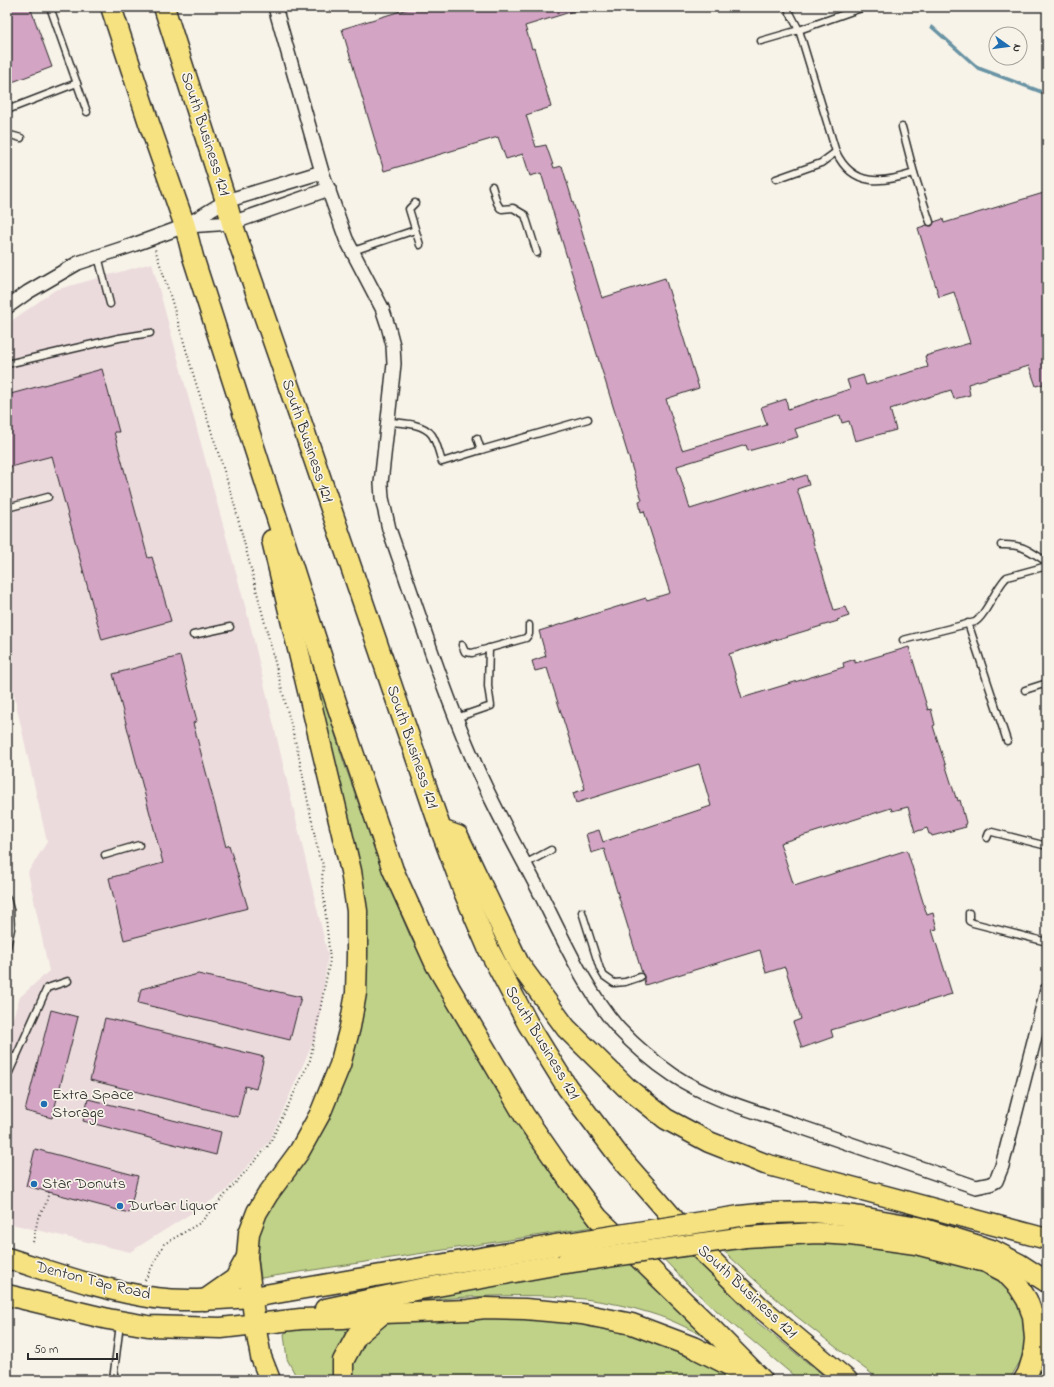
<svg xmlns="http://www.w3.org/2000/svg" width="1054" height="1387" font-family="'Indie Flower',sans-serif">
	<rect width="100%" height="100%" fill="#f7f3e8"/>
	<filter id="ink" filterUnits="userSpaceOnUse"><feTurbulence type="fractalNoise" baseFrequency=".025" numOctaves="2"/><feDisplacementMap in="SourceGraphic" scale="8" xChannelSelector="R" yChannelSelector="G"/><feConvolveMatrix kernelMatrix="1 2 1 2 8 2 1 2 1" color-interpolation-filters="sRGB"/></filter>
	<g filter="url(#ink)">
		<polygon fill="#ecdbdd" points="152,263 251,628 328,955 318,1031 269,1142 225,1192 130,1252 7,1223 7,1035 20,997 49,971 28,872 47,842 7,664 7,324 55,290"/>
		<g fill="#bfd287" stroke="#757e59">
			<polygon points="302,628 344,763 385,877 411,938 455,1019 509,1110 593,1227 261,1278 256,1239 260,1221 299,1161 360,987"/>
			<polygon points="810,1235 987,1266 1015,1293 1027,1330 1021,1360 1009,1380 880,1380 833,1345 796,1316 756,1281 715,1243"/>
			<polygon points="685,1250 707,1270 757,1322 829,1380 799,1380 725,1318 690,1287 659,1254"/>
			<path d="M627,1259L717,1343C695,1332 674,1320 650,1313C565,1286 477,1297 389,1302Z"/>
			<polygon points="1037,1304 1040,1304 1047,1320 1047,1380 1029,1380"/>
			<polygon points="522,1315 641,1332 737,1380 351,1380 353,1355 358,1344 380,1325 409,1321"/>
			<path d="M348,1325L349,1329C336,1345 335,1360 335,1380H298L287,1359L284,1334L288,1331Z"/>
		</g>
		<g fill="none" stroke-linecap="round" stroke-linejoin="round">
			<polyline stroke="#6993a4" stroke-width="3.5" points="932,27 978,68 1047,94"/>
		</g>
		<g fill="#d3a4c4" stroke="#2b2b2b">
			<polygon points="7,7 30,7 52,67 7,84"/>
			<polygon points="414,7 580,7 580,9 525,26 532,49 534,48 551,107 526,115 536,147 546,145 554,168 562,166 602,298 665,278 699,388 666,399 682,450 767,425 761,407 786,399 788,409 850,389 847,380 863,375 866,385 928,367 925,356 970,343 954,292 939,297 918,228 927,225 932,226 934,222 943,219 944,223 1047,192 1047,383 1036,386 1029,366 968,384 970,395 954,399 951,390 890,409 896,430 855,441 849,421 842,423 840,415 795,429 798,437 748,451 746,445 677,466 690,509 793,477 793,479 806,475 809,485 797,489 834,610 845,607 849,616 837,620 838,621 729,654 742,698 844,667 843,663 855,659 855,663 909,647 928,710 931,709 935,725 933,726 956,798 957,797 958,801 960,800 966,823 965,824 966,827 932,836 931,834 929,834 927,828 915,832 908,807 892,811 891,808 780,843 794,886 907,850 927,915 933,913 937,929 932,930 952,994 831,1030 833,1037 802,1048 793,1022 801,1019 785,967 766,973 760,950 645,985 644,979 644,976 642,973 604,849 591,853 586,834 599,830 603,842 711,806 699,764 576,803 573,793 585,789 547,668 535,671 532,661 546,656 539,631 646,598 647,600 670,593 644,511 641,512 639,501 642,500 541,173 530,176 523,154 506,159 498,137 384,171 342,29"/>
			<polygon points="102,369 119,432 114,432 148,558 152,557 171,621 102,640 52,456 7,468 7,395"/>
			<polygon points="180,656 197,721 193,723 226,847 229,845 248,908 124,940 109,878 163,863 113,674"/>
			<polygon points="198,974 301,997 290,1040 138,1003 141,989"/>
			<polygon points="51,1010 78,1017 52,1118 25,1111"/>
			<polygon points="105,1018 264,1057 256,1089 245,1086 238,1117 90,1080"/>
			<polygon points="88,1099 221,1132 216,1155 83,1121"/>
			<polygon points="35,1149 138,1176 129,1213 26,1186"/>
		</g>
		<g fill="none" stroke-linecap="round" stroke-linejoin="round">
			<g stroke="#2b2b2b" stroke-width="9">
				<g id="service">
					<polyline points="50,7 87,112"/>
					<path d="M787,7L799,30L836,152C853,188 883,183 914,173L930,222"/>
					<polyline points="761,41 799,30 864,7"/>
					<polyline points="7,110 77,83"/>
					<polyline points="902,127 914,173"/>
					<polyline points="7,134 21,138"/>
					<polyline points="776,179 821,163 836,152"/>
					<polyline points="492,186 497,203 500,208 502,209 513,208 525,215 537,253"/>
					<polyline points="415,203 409,209 420,245"/>
					<polyline points="353,251 415,230"/>
					<polyline points="98,256 110,304"/>
					<polyline points="7,364 119,338 150,333"/>
					<path d="M388,422C402,423 423,423 432,435C437,443 439,453 442,462L481,450L477,438"/>
					<polyline points="481,450 588,419"/>
					<polyline points="7,508 48,497"/>
					<path d="M1001,545C1024,544 1029,551 1047,562"/>
					<polyline points="968,623 1007,741"/>
					<polyline points="193,635 230,627"/>
					<path d="M903,640L975,622C985,616 995,590 1005,579L1007,577L1047,566"/>
					<polyline points="462,645 465,652 472,653 526,638 529,634 529,625"/>
					<polyline points="1025,690 1047,683"/>
					<polyline points="456,718 491,706 488,686 489,648"/>
					<polyline points="987,838 989,833 992,832 1047,846"/>
					<polyline points="105,855 139,845"/>
					<polyline points="525,864 551,850"/>
					<polyline points="7,898 10,910"/>
					<polyline points="7,909 10,910 11,929 7,947"/>
					<polyline points="582,912 600,969 604,976 614,983 625,982 640,977"/>
					<polyline points="969,913 969,921 973,923 1047,942"/>
					<polyline points="7,1055 16,1058"/>
					<polyline points="7,1077 47,988 68,981"/>
					<polyline points="113,1380 120,1324"/>
				</g>
			</g>
			<g stroke="#2b2b2b" stroke-width="16">
				<g id="minor">
					<path d="M275,7L322,172L346,239L382,308L388,326L393,345L394,364L381,483L382,498L389,529C416,605 440,683 472,757C490,801 514,843 536,885C560,932 584,989 619,1029C635,1046 654,1062 673,1075C709,1099 752,1110 792,1124C853,1145 915,1166 976,1187L990,1184L996,1181L1002,1166L1047,990"/>
					<polyline points="187,226 232,223 329,189"/>
					<polyline points="7,307 28,292 78,263 133,245 185,226 226,201 322,172"/>
				</g>
			</g>
			<g stroke="#2b2b2b" stroke-width="23">
				<g id="primary">
					<polyline points="111,7 149,123 185,226 193,257 336,702 393,870 436,965 524,1115 569,1180 598,1218 713,1330 762,1380"/>
					<polyline points="164,7 226,201 232,223 303,427 441,830 464,892 489,950 528,1024 567,1087 619,1156 700,1249 761,1308 847,1380"/>
					<polyline points="441,830 458,836 519,964 566,1028 626,1087 666,1119 709,1142 765,1164 1047,1239"/>
					<polyline points="740,1216 769,1213 813,1212 855,1216 918,1227 992,1250 1019,1264 1047,1282"/>
					<polyline points="745,1237 817,1233 851,1235 916,1244 986,1262 1005,1272 1019,1287 1027,1300 1033,1316 1035,1339 1033,1357 1028,1373 1024,1380"/>
					<path d="M7,1258C55,1273 104,1291 155,1298C187,1302 220,1299 253,1297L556,1245"/>
					<polyline points="7,1295 108,1319 148,1326 221,1328 301,1319 343,1318 383,1313 468,1310 485,1308 525,1309 582,1314 632,1324 693,1347 751,1376"/>
					<polyline points="205,1300 235,1279 247,1257"/>
					<polyline points="325,1309 415,1290 565,1263"/>
					<polyline points="270,1380 261,1357 255,1325 247,1257 249,1233 257,1212 268,1194 299,1152 320,1114 340,1065 350,1027 356,993 357,954 357,911 351,871 272,540"/>
					<polyline points="343,1380 343,1361 357,1335 383,1313"/>
				</g>
			</g>
			<g stroke="#2b2b2b" stroke-width="2" stroke-dasharray="1 3" stroke-linecap="butt">
				<polyline points="33,1242 38,1218 45,1206 49,1192"/>
				<path d="M145,1280L164,1244L200,1223L269,1145L310,1060L330,960L322,876C324,867 324,864 319,857L298,752L233,499L195,380L170,295L155,249"/>
			</g>
			<use href="#service" stroke="#f7f3e8" stroke-width="6"/>
			<use href="#minor" stroke="#f7f3e8" stroke-width="13"/>
			<use href="#primary" stroke="#f6e281" stroke-width="20"/>
			<g stroke="#2b2b2b" stroke-width="23" stroke-linecap="butt">
				<g id="primary-bridge">
					<polyline points="556,1245 740,1216"/>
					<polyline points="565,1263 745,1237"/>
				</g>
			</g>
			<use href="#primary-bridge" stroke="#f6e281" stroke-width="20"/>
		</g>
	</g>
	<g fill="#1f6fb2" stroke="#f7f3e8" stroke-width="1.5">
		<circle cx="44" cy="1104" r="4"/>
		<circle cx="34" cy="1184" r="4"/>
		<circle cx="120" cy="1206" r="4"/>
	</g>
	<g text-anchor="middle" dominant-baseline="central" stroke-width="3.5" stroke-linejoin="round" paint-order="stroke">
		<g font-size="16" fill="#2b2b2b" stroke="#f7f3e8">
			<text transform="translate(205 134) rotate(72)">South Business 121</text>
			<text transform="translate(307 441) rotate(71)">South Business 121</text>
			<text transform="translate(412 747) rotate(71)">South Business 121</text>
			<text transform="translate(542 1043) rotate(59)">South Business 121</text>
			<text transform="translate(93 1281) rotate(14)">Denton Tap Road</text>
			<text transform="translate(747 1292) rotate(43)">South Business 121</text>
		</g>
		<g font-size="16" fill="#2b2b2b" stroke="#f7f3e8" text-anchor="start">
			<text x="52" y="1095">Extra Space<tspan x="52" dy="18">Storage</tspan></text>
			<text x="42" y="1184">Star Donuts</text>
			<text x="128" y="1206">Durbar Liquor</text>
		</g>
	</g>
	<rect width="1054" height="1387" fill="none" stroke="#f7f3e8" stroke-width="24"/>
	<rect x="12" y="12" width="1030" height="1363" fill="none" stroke="#2b2b2b" stroke-width="1.5" filter="url(#ink)"/>
	<g transform="translate(1008 46) rotate(104)"><circle r="19" fill="#f7f3e8" stroke="#a5a39c"/>
	<path d="M0-3L7 15L0 10L-7 15Z" fill="#1f6fb2"/>
	<text y="-6" font-size="11" font-weight="bold" text-anchor="middle" fill="#2b2b2b">N</text>
	</g>
	<path d="M28 1353v6h89v-6" fill="none" stroke="#2b2b2b" stroke-width="2"/>
	<text x="34" y="1353" font-size="12" fill="#2b2b2b" stroke="#f7f3e8" stroke-width="3" paint-order="stroke">50 m</text>
</svg>
